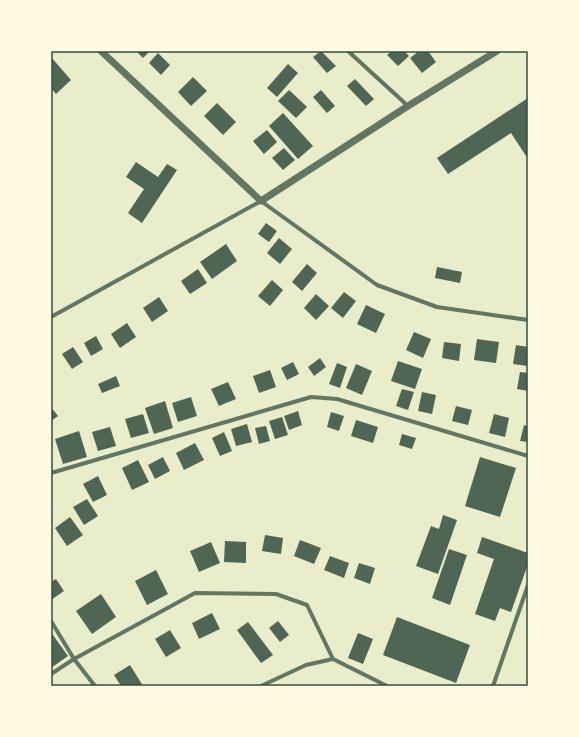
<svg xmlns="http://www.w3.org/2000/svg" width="579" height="737" font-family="'Nunito Sans',sans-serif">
	<rect width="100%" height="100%" fill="#e9edc9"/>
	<g fill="#4f6655">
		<polygon points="136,51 150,51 143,58"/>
		<polygon points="321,51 336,66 327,73 313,57"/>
		<polygon points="392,51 404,51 409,56 398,66 387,55"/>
		<polygon points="419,51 428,51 436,62 422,73 410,58"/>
		<polygon points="158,53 170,65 161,75 149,63"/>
		<polygon points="51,57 71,80 56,94 51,88"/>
		<polygon points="288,64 298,73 277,97 267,88"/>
		<polygon points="193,77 207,91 191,106 178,92"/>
		<polygon points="355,79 374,99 366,106 347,86"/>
		<polygon points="289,90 307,107 296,118 278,101"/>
		<polygon points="321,90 335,106 327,113 313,97"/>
		<polygon points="528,98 528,159 511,133 448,174 437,158"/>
		<polygon points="217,103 236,122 223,135 204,116"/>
		<polygon points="283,113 313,146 298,159 269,126"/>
		<polygon points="267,130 277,142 264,154 253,141"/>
		<polygon points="284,148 295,160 283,170 272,158"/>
		<polygon points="136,162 158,177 167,164 177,170 142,223 128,213 144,189 126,177"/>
		<polygon points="266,223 277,231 269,242 258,234"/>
		<polygon points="279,238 292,249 280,264 267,253"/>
		<polygon points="226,244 237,261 212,279 200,262"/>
		<polygon points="307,264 317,273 302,291 292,282"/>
		<polygon points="437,267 462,272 460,283 435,278"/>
		<polygon points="198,269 207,283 190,294 181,281"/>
		<polygon points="272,280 283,290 270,306 258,296"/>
		<polygon points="344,292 356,301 343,318 331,308"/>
		<polygon points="316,294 329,306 316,320 304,308"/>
		<polygon points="159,297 168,311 152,322 143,308"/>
		<polygon points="366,305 385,314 376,333 357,324"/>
		<polygon points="127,323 136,337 120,348 111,334"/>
		<polygon points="414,332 431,339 423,358 406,350"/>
		<polygon points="96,336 103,349 91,356 84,343"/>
		<polygon points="477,339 499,342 496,363 474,360"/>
		<polygon points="444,342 461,344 459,361 442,358"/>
		<polygon points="516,345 528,347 528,366 513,364"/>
		<polygon points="73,347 83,362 72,369 62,354"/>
		<polygon points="320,358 326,367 314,376 308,367"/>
		<polygon points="398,361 422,369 415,389 391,381"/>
		<polygon points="293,362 299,374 287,380 281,368"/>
		<polygon points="337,363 347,367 340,388 329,384"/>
		<polygon points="356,364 372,371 362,395 346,388"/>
		<polygon points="270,370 276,387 259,393 253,376"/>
		<polygon points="520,372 528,373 528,391 517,389"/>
		<polygon points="116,376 120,386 102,393 98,384"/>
		<polygon points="228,382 236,399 219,406 211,389"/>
		<polygon points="402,389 414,392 408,410 396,406"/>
		<polygon points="422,392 436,395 432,414 418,411"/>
		<polygon points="191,397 197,416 178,422 172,403"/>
		<polygon points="165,401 173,428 154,434 145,408"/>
		<polygon points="456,406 472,410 468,425 452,421"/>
		<polygon points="51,407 58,416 51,421"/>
		<polygon points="298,411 302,425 289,430 284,416"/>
		<polygon points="331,412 344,416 339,431 327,427"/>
		<polygon points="143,414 149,433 131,438 125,419"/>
		<polygon points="494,414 509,418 505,437 489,433"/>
		<polygon points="282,417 288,435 275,439 269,421"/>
		<polygon points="356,420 378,427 373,443 351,436"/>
		<polygon points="247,424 252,442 236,446 231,429"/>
		<polygon points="524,425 528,426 528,442 520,441"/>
		<polygon points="266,426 270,441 259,444 255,428"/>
		<polygon points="110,427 116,446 98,451 92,432"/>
		<polygon points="79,431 87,457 63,464 55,439"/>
		<polygon points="224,432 232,451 220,456 212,438"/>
		<polygon points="402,434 416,438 412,449 399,445"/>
		<polygon points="195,443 204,460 184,470 176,453"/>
		<polygon points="163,457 170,471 155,479 148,465"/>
		<polygon points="480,457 516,468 500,517 465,506"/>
		<polygon points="138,460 149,482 132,490 122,468"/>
		<polygon points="98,476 107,495 93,502 83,484"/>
		<polygon points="87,499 98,516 84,525 73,507"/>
		<polygon points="443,515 457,520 438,574 416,566 431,526 439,529"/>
		<polygon points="70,517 83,535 67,546 55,528"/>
		<polygon points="265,535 283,538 281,554 262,551"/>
		<polygon points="482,537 528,553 528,564 511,612 500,608 495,621 475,614 494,559 477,553"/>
		<polygon points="300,540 321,548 314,564 294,556"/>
		<polygon points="225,541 246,542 246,563 224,562"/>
		<polygon points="211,542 220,563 199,572 190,551"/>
		<polygon points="449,549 467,555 450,605 432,598"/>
		<polygon points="330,556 349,563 344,578 324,570"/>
		<polygon points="359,563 375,568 370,584 354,578"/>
		<polygon points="156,570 168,594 147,605 135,581"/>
		<polygon points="56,579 64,591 51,600 51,582"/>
		<polygon points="101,594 116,617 92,634 76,611"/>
		<polygon points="212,613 220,629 199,639 192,623"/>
		<polygon points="397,617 470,645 456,683 383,655"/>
		<polygon points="278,621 289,635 280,642 269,628"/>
		<polygon points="248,622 273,655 261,663 237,630"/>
		<polygon points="170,630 181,648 166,657 155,639"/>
		<polygon points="358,633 373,639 363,664 348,658"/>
		<polygon points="53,635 68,656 51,668 51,636"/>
		<polygon points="130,665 143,686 121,686 114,675"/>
	</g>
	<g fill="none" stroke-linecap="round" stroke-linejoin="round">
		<g stroke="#617663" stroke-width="4">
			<polyline points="348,51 408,106"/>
			<polyline points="51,317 261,201 377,285 437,307 528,320"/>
			<polyline points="51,473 311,397 337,399 528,456"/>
			<polyline points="51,621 74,659 95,686"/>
			<polyline points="51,674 74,659 195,593 276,594 307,605 333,659 387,686"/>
			<polyline points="261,686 306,665 333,659"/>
			<polyline points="493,686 528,585"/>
		</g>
		<polyline stroke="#617663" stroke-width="7" points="101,51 261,201 408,106 497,51"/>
	</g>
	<rect width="579" height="737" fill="none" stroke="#fefae0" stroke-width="104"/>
	<rect x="52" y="52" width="475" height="633" fill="none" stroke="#344e41" stroke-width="1.5"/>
</svg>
